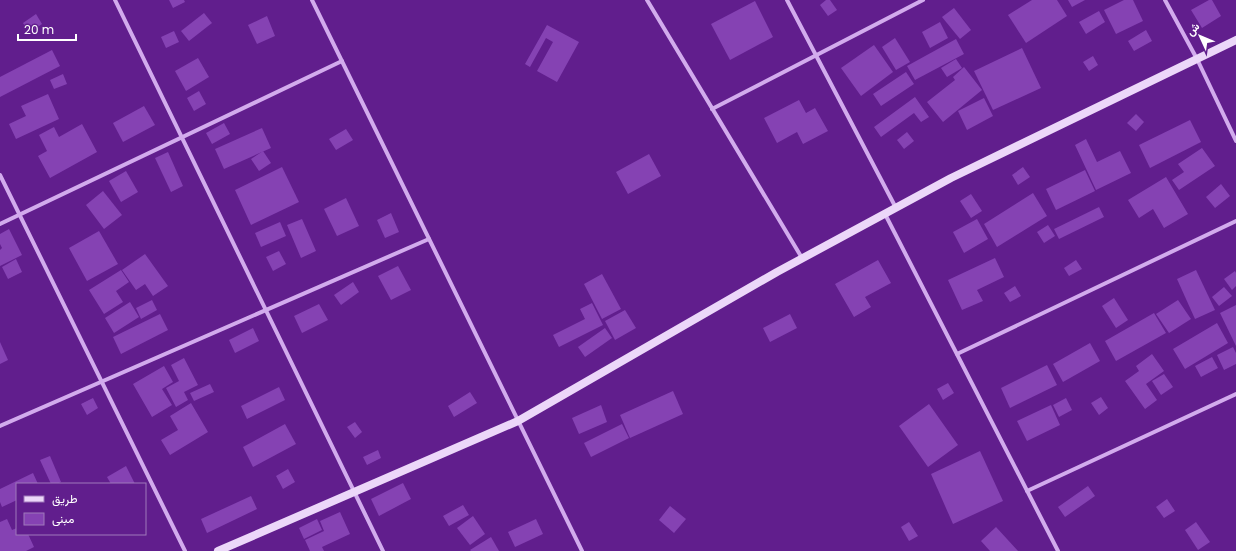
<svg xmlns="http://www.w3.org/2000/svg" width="1236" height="551" font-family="Poppins,Vazirmatn,sans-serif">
	<rect width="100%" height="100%" fill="#611e8d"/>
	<g fill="#8542b3">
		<polygon points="169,0 184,0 185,2 173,8"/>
		<polygon points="826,0 830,0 837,10 828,16 820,5"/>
		<polygon points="1032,0 1057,0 1067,16 1026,43 1008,15"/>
		<polygon points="1068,0 1085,0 1072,7"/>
		<polygon points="1124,0 1133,0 1143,21 1116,34 1104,10"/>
		<polygon points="1209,0 1212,0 1221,16 1202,28 1191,10"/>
		<polygon points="755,1 773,37 730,60 711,24"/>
		<polygon points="954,8 971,30 960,39 942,17"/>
		<polygon points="1099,11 1105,22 1086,34 1079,22"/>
		<polygon points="204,13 212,23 189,41 181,31"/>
		<polygon points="36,14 42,24 29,33 23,23"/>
		<polygon points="267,16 275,36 257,44 248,25"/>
		<polygon points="940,22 948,38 930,48 922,32"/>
		<polygon points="547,25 579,42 557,82 537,71 553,42 546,38 530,67 525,64"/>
		<polygon points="1146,30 1152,41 1134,51 1128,41"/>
		<polygon points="174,31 179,42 166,48 161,37"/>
		<polygon points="895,38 910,62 896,70 882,47"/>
		<polygon points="956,39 964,54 915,80 907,66"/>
		<polygon points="874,45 893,72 861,96 841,68"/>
		<polygon points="1022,48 1041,88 993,110 974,71"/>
		<polygon points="52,50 60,66 0,97 0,77"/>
		<polygon points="1093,56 1098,65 1089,71 1083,62"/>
		<polygon points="198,58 209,77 186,91 175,71"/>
		<polygon points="956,59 962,68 947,77 941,68"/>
		<polygon points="964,67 982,90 943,122 927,102 955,80 953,77"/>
		<polygon points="906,72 914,84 881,106 873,94"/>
		<polygon points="63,74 67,84 54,89 50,80"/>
		<polygon points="199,91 206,104 194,111 187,98"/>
		<polygon points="48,94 59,119 16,139 9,124 26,116 21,106"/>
		<polygon points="915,97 929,117 921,122 914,113 881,137 874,127"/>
		<polygon points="984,98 993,116 967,130 958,111"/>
		<polygon points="799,100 806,113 815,108 828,131 803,144 797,132 777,143 764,118"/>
		<polygon points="144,106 155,125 123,142 113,123"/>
		<polygon points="1136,114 1144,122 1136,131 1127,123"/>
		<polygon points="1190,120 1201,142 1150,168 1139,145"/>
		<polygon points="224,123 230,134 212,144 206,133"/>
		<polygon points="82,124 97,152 50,178 38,156 47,151 39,135 54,127 59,137"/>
		<polygon points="262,128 271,148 224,169 215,149"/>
		<polygon points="346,129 353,140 336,150 329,139"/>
		<polygon points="907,132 914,141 904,149 897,140"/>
		<polygon points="1086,139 1097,162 1120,151 1131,173 1096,190 1075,145"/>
		<polygon points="1202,148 1215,166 1179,190 1172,180 1184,172 1178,164"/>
		<polygon points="263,151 271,163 259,171 251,159"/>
		<polygon points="168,152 183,186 171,192 155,158"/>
		<polygon points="649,154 661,176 628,194 616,172"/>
		<polygon points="282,167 299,202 251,225 235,190"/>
		<polygon points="1023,167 1030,177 1018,185 1012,175"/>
		<polygon points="1085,170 1095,191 1056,210 1046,189"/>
		<polygon points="126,171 138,192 121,202 109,181"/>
		<polygon points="1166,177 1188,214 1164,228 1153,209 1139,218 1128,200"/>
		<polygon points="1221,184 1230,196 1215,208 1206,197"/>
		<polygon points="103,191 122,215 104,229 86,205"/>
		<polygon points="1033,193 1047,216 997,247 984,224"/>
		<polygon points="971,194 982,211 971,218 960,201"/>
		<polygon points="346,198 359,226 337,236 324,209"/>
		<polygon points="1099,207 1104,217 1059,239 1054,229"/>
		<polygon points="391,213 399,232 385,238 377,220"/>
		<polygon points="302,219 316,251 301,258 287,225"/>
		<polygon points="977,219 988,239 964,253 953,232"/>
		<polygon points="280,222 286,236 261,247 255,233"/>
		<polygon points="1048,225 1055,236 1044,243 1037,232"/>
		<polygon points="9,229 22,255 0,266 0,250 2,248 0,244 0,234"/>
		<polygon points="99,231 118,264 87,281 69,248"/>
		<polygon points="279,251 286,264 273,271 266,257"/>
		<polygon points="145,254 168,286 153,296 145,284 136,290 122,270"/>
		<polygon points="995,258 1004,277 977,290 983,301 962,310 948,280"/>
		<polygon points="16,259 22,272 8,279 2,267"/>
		<polygon points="878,260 891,283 865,297 871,307 854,317 835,284"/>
		<polygon points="1076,260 1082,269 1069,276 1064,268"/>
		<polygon points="398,266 411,290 391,300 378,276"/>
		<polygon points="121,270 129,282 116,291 123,302 104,314 89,290"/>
		<polygon points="1196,270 1215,310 1195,319 1177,279"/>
		<polygon points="1235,271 1236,273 1236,286 1232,290 1224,279"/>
		<polygon points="602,274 621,309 602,319 584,284"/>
		<polygon points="353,282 359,292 341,305 334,295"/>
		<polygon points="1015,286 1021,296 1010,302 1004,293"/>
		<polygon points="1224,287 1232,296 1219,306 1212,297"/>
		<polygon points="1114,298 1128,320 1116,328 1102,306"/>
		<polygon points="152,300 157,310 141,319 136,308"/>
		<polygon points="1178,300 1191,319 1169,333 1156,314"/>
		<polygon points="130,302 139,317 114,333 105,318"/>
		<polygon points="592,303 603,325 559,347 553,335 585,319 580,309"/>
		<polygon points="319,304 328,320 302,333 294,316"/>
		<polygon points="1236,305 1236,346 1220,313"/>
		<polygon points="625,310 636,328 615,340 605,321"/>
		<polygon points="1154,313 1166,333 1116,361 1105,341"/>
		<polygon points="160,314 168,330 121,354 113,337"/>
		<polygon points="790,314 797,328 770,342 763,328"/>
		<polygon points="1217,323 1228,343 1185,369 1173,349"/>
		<polygon points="253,328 259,341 235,353 229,340"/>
		<polygon points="605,328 612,338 585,357 578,347"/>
		<polygon points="0,342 8,360 0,364"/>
		<polygon points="1090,343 1100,361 1063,382 1053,364"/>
		<polygon points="1233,347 1236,353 1236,364 1224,370 1217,355"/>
		<polygon points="1152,354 1164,371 1146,384 1157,400 1145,409 1125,381 1139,371 1136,366"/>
		<polygon points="1212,357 1218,368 1201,377 1195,366"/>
		<polygon points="184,358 198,385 184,392 188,400 176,407 166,388 179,381 171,365"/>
		<polygon points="1047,365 1057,385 1010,408 1001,388"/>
		<polygon points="164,366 173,382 162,389 172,405 152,417 133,384"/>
		<polygon points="1164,374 1173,387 1161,395 1152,381"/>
		<polygon points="948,383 954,393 943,400 937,389"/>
		<polygon points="210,384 214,392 194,401 190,393"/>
		<polygon points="279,387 285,400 247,419 241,406"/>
		<polygon points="673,391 683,414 630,438 620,415"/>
		<polygon points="470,392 477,403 454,417 448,406"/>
		<polygon points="1101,397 1108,408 1099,415 1091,403"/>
		<polygon points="93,398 98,408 87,415 81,404"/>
		<polygon points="1066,398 1072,410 1059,417 1053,405"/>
		<polygon points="191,403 208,432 170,455 161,440 178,430 170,416"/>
		<polygon points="929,404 958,445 928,467 899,426"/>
		<polygon points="601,405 607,422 579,434 572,418"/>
		<polygon points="1051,405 1060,425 1027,441 1017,421"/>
		<polygon points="355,422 362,432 355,438 347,427"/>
		<polygon points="285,424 296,444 253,467 243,447"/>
		<polygon points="622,424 629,438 591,457 584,443"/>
		<polygon points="378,450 381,458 367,465 363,457"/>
		<polygon points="980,451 1003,501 953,524 931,474"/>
		<polygon points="50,456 61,482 57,484 51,484 40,460"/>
		<polygon points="126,466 135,484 111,484 107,477"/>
		<polygon points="288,469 295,482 283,489 276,476"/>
		<polygon points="33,473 38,484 17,484 17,500 2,507 0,502 0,489"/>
		<polygon points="403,483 411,499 379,516 371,499"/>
		<polygon points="1088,486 1095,496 1065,517 1058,507"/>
		<polygon points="251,496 257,509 207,533 201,519"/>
		<polygon points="1167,499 1175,511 1164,518 1156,507"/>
		<polygon points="463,505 469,515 449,526 443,516"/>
		<polygon points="670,506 686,519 674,533 659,520"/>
		<polygon points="340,512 350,534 322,547 324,551 310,551 305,540 324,531 320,521"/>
		<polygon points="473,516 485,534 470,545 457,528"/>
		<polygon points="7,519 12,530 17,528 17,534 28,534 34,547 26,551 0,551 0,522"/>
		<polygon points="317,519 322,530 304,539 299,528"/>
		<polygon points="536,519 543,534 515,547 508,532"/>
		<polygon points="909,522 918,536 909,541 901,527"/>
		<polygon points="1196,522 1210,542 1198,550 1185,530"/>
		<polygon points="996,527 1018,551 990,551 981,541"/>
		<polygon points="491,537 499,551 471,551 470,550"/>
	</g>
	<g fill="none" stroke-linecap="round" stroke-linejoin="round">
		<g stroke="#d2abed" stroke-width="4">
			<polyline points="115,0 383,551"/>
			<polyline points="312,0 582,551"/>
			<polyline points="647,0 802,258"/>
			<polyline points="787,0 896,208"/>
			<polyline points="1165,0 1197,59 1236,141"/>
			<polyline points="712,109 923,0"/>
			<polyline points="0,175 185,551"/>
			<polyline points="885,214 1058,551"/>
			<polyline points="0,224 342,61"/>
			<polyline points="957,354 1236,221"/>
			<polyline points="0,426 429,239"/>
			<polyline points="1027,491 1236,394"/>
		</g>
		<polyline stroke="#ecd7f9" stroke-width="8" points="218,551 518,421 777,272 951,178 1236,40"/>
	</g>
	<rect x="16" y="483" width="130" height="52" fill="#611e8d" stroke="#a078bb"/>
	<rect x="24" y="496" width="20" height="6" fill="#ecd7f9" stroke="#a078bb"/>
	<text x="52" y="503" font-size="12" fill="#ffffff">طريق</text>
	<rect x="24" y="513" width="20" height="12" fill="#8542b3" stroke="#a078bb"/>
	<text x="52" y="523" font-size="12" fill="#ffffff">مبنى</text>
	<g transform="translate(1200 36) rotate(314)" stroke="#611e8d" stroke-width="3" paint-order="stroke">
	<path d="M0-3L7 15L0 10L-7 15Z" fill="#ffffff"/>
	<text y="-6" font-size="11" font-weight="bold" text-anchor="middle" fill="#ffffff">ش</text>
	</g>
	<path d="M18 34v6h58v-6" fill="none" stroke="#ffffff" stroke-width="2"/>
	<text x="24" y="34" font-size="12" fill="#ffffff" stroke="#611e8d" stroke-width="3" paint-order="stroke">20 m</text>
</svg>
